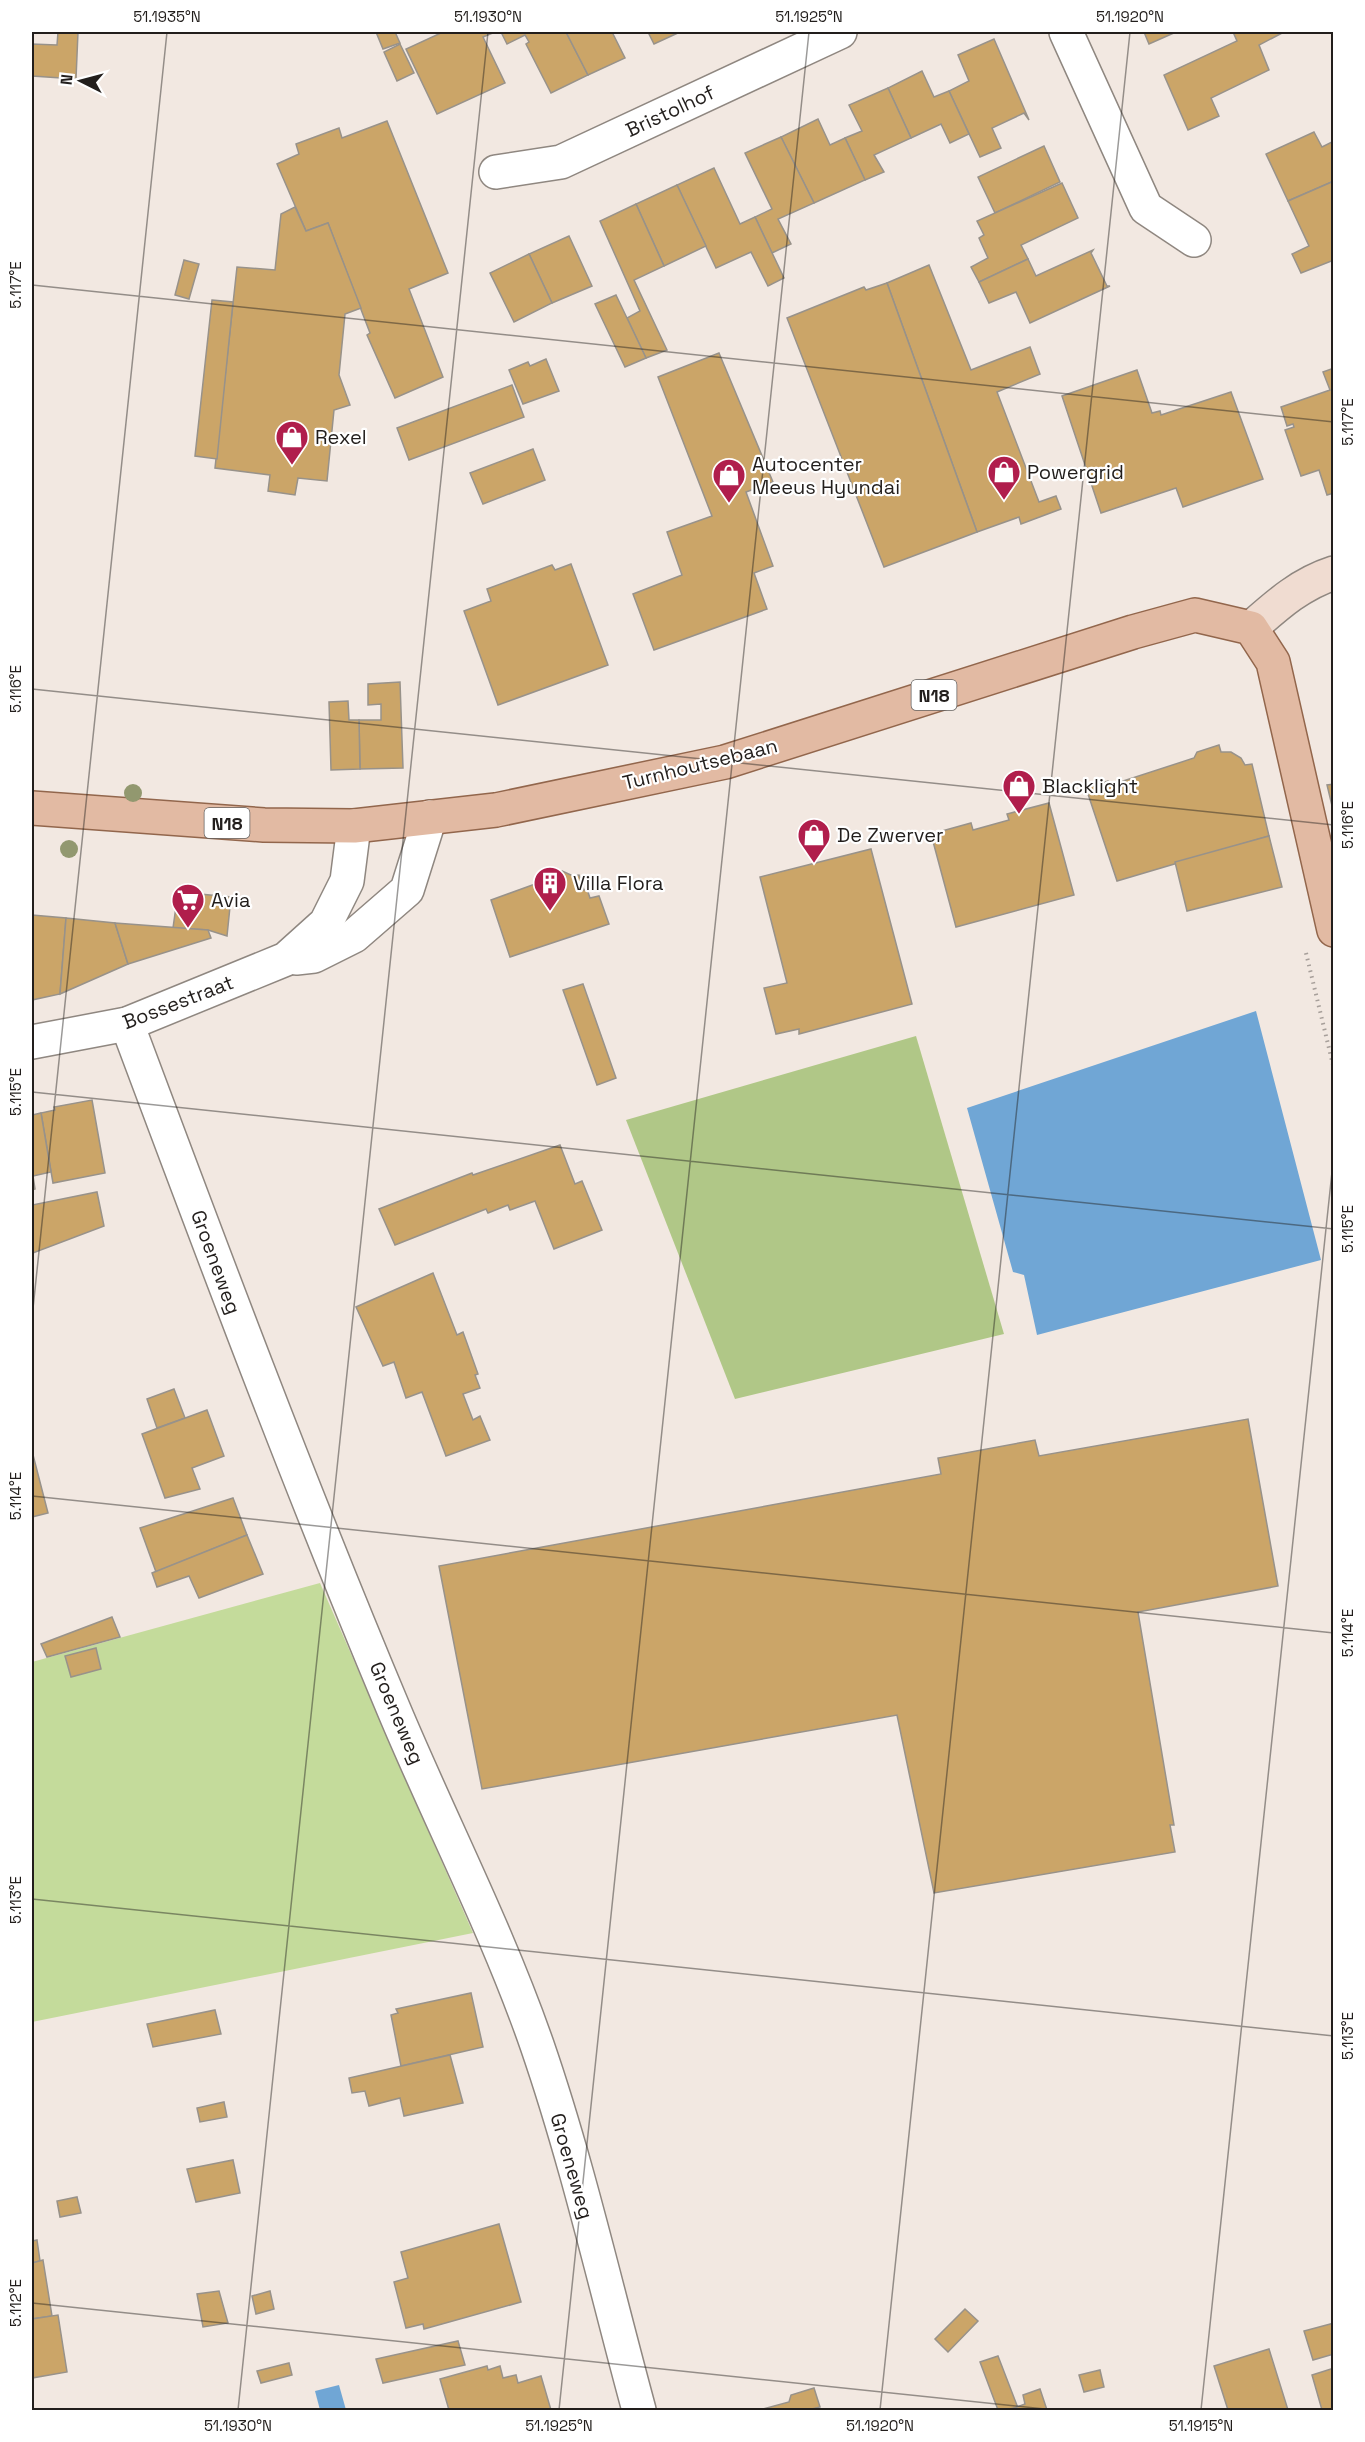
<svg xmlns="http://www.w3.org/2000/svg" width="1365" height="2442" font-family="'Space Grotesk',sans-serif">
	<rect width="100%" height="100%" fill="#f2e8e1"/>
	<polygon fill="#c4db9b" points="320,1583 473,1933 32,2022 32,1662"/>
	<polygon fill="#b0c787" points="916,1036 1004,1334 735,1399 626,1120"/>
	<g fill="#70a6d5">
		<polygon points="1256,1011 1321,1260 1037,1335 1024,1275 1013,1272 967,1108"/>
		<polygon points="339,2385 346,2410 320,2410 315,2391"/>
	</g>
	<g fill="#cba568" stroke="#98928a" stroke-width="1.5">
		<polygon points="58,32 78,32 76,79 32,76 32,44 57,45"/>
		<polygon points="376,32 395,32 400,43 383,49"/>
		<polygon points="443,32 495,32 483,37 505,83 437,114 406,49"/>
		<polygon points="501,32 566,32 588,75 551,93 526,44 529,42 525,35 507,44"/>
		<polygon points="566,32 612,32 625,58 588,75"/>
		<polygon points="648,32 680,32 654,44"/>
		<polygon points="1144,32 1176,32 1149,44"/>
		<polygon points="1233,32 1284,32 1259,45 1269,70 1211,98 1219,116 1188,130 1164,75 1237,41"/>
		<polygon points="994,39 1029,120 1024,113 992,128 1001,148 980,157 949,91 969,81 958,55"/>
		<polygon points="400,44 414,73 397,81 384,52"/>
		<polygon points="922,71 934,97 949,91 969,134 950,143 941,124 911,138 888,88"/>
		<polygon points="888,88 911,138 874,155 884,172 865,180 845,138 862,131 849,105"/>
		<polygon points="818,119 830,145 845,138 865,180 814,203 781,137"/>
		<polygon points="387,121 448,273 409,289 443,377 395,398 367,335 370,333 328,223 306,231 277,164 299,154 296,144 339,128 342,138"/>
		<polygon points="1314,132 1322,147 1334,141 1334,181 1288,201 1266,154"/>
		<polygon points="781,137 814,203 778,219 791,244 772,253 755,217 772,209 745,153"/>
		<polygon points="1044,146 1060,182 995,213 978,177"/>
		<polygon points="714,168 740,224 755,217 784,278 768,286 751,252 716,268 677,185"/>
		<polygon points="1334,181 1334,260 1301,273 1292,254 1309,246 1288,201"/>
		<polygon points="1062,183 1078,218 1021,245 1028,259 979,282 971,267 988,258 979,238 984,235 977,221"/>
		<polygon points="677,185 706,246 664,266 636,204"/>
		<polygon points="636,204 664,266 634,280 667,350 646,358 627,318 640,311 600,221"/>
		<polygon points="295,207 306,231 328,223 361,308 345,314 339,375 350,405 334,410 327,481 298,478 295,495 268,491 270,475 215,468 237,267 275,270 281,214"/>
		<polygon points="569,236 592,286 552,303 529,254"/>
		<polygon points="1093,250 1091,253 1107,286 1110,286 1030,323 1016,292 989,303 979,282 1028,259 1036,276"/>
		<polygon points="529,254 552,303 514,322 490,273"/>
		<polygon points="184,260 199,264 189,299 175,295"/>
		<polygon points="929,265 971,370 1030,347 1040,374 997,392 1039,502 1056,496 1061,509 1021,524 1019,517 977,532 887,283"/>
		<polygon points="887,283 977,532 884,567 787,318 864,287 866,290"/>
		<polygon points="616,295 646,358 625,367 595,304"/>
		<polygon points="212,300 233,302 217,459 195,456"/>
		<polygon points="719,353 773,482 746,492 773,566 754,573 767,609 654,650 633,594 682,575 667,532 712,516 658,377"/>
		<polygon points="546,359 559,391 523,404 509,370 528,362 530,366"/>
		<polygon points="1334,368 1334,493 1327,495 1319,470 1301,476 1285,430 1294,427 1293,424 1287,426 1281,407 1330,390 1323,372"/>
		<polygon points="1137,370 1152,413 1160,411 1161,415 1231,392 1263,479 1183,507 1176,488 1101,513 1062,396"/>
		<polygon points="512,385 524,417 409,460 397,428"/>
		<polygon points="533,449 545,480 483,504 470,473"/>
		<polygon points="571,564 608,665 498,705 464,611 491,601 487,589 552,565 555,570"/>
		<polygon points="400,682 403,768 360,769 359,720 381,720 381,704 368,705 368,684"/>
		<polygon points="348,701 349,720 359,720 360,769 331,770 329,702"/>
		<polygon points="1219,745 1221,752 1231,752 1241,758 1245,765 1252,764 1269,836 1117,881 1086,788 1108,781 1114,784 1194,758 1197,752"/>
		<polygon points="1334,784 1334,814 1327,785"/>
		<polygon points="1049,803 1074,895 956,927 931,834 971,823 973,830 1009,820 1007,814"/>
		<polygon points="1269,836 1282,887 1187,911 1175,862"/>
		<polygon points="871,849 912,1004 799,1034 799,1029 776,1034 764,988 787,983 760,877"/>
		<polygon points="562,871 573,876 579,875 584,890 587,889 590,898 599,896 609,924 510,957 491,900 560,875"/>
		<polygon points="178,892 231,897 227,936 208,930 173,928"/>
		<polygon points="32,915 66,918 60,994 32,1000"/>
		<polygon points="66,918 115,923 128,964 60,994"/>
		<polygon points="115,923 208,930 211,938 128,964"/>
		<polygon points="583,984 616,1078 597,1085 563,990"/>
		<polygon points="92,1100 105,1173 53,1183 41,1113 55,1110 54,1107"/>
		<polygon points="41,1113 51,1172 33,1176 35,1189 32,1190 32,1115"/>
		<polygon points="560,1145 575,1184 582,1181 602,1230 554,1249 535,1201 510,1210 508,1205 488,1213 486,1209 395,1245 379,1209 472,1173 473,1175"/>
		<polygon points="97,1192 104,1226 33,1253 32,1205"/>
		<polygon points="433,1273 457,1335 463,1332 478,1374 475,1375 480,1388 463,1394 473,1420 480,1416 490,1440 446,1456 422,1392 406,1398 394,1362 383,1366 356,1307"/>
		<polygon points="174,1389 185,1418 157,1428 147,1399"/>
		<polygon points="207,1410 224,1456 192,1468 200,1489 165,1498 142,1434"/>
		<polygon points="1248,1419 1278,1586 1138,1612 1174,1825 1170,1825 1175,1852 934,1893 897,1715 482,1789 439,1566 941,1474 938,1458 1035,1440 1039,1456"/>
		<polygon points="32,1451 48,1513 32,1517"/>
		<polygon points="233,1498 247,1535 156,1572 140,1528"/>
		<polygon points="247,1535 263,1574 199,1598 189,1576 157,1587 152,1573"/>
		<polygon points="112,1617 120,1637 47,1657 41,1644"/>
		<polygon points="96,1648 101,1669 71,1677 65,1656"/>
		<polygon points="471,1993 483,2047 401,2066 391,2015 398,2013 396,2009"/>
		<polygon points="215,2010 221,2034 153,2047 147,2024"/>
		<polygon points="450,2055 463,2103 404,2116 400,2098 369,2106 365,2091 352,2093 349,2078"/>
		<polygon points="224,2102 227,2117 200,2122 197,2108"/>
		<polygon points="233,2160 240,2193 196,2202 187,2169"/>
		<polygon points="77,2197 81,2213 60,2217 57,2201"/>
		<polygon points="499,2224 521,2302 424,2329 423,2324 406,2328 394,2282 408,2278 401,2252"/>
		<polygon points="37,2240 40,2261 32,2263 32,2241"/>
		<polygon points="43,2260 52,2316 32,2319 32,2263"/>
		<polygon points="219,2291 228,2323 203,2327 197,2294"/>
		<polygon points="270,2291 274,2309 256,2314 252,2296"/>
		<polygon points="965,2309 978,2321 948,2352 935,2339"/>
		<polygon points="58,2315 67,2372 32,2378 32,2319"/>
		<polygon points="1334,2323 1334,2354 1313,2360 1304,2331"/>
		<polygon points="458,2341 465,2365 383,2383 376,2359"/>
		<polygon points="1269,2349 1288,2410 1228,2410 1214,2366"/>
		<polygon points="998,2356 1018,2408 998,2410 980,2362"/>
		<polygon points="289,2363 292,2375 261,2383 257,2371"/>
		<polygon points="487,2366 488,2370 500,2366 503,2378 516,2375 518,2383 541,2376 551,2410 449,2410 440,2379"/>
		<polygon points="1334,2368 1334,2410 1322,2410 1312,2375"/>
		<polygon points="1100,2370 1104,2387 1084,2392 1079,2375"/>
		<polygon points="814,2388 820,2407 808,2410 759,2410 789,2402 791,2395"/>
		<polygon points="1040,2389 1047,2410 1009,2410 1025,2404 1023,2395"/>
	</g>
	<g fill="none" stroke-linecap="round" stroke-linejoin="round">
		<g stroke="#8f8780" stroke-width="36">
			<g id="street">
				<polyline points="1066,32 1146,208 1194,240"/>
				<polyline points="496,172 561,162 840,32"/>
				<polyline points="296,958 314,956 354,936 407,890 430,817"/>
				<path d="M127,1024C213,1254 299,1484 394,1710C441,1822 497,1930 537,2045C578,2164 606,2289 639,2410"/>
				<polyline points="32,1042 127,1024 286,959 326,923 347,881 354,826"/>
			</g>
		</g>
		<g stroke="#8f8780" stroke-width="36">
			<path id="secondary" d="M1251,628C1277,605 1300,584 1334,573"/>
		</g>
		<g stroke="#92664c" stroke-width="36">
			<polyline id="primary" points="32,808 264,825 354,826 496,810 725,762 1133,632 1195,615 1251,628 1273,662 1334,930"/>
		</g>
		<polyline stroke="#a79f9a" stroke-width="4" stroke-dasharray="1.5 4.5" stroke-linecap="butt" points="1306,953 1334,1069"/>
		<use href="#street" stroke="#fff" stroke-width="33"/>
		<use href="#secondary" stroke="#f0dcd1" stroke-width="33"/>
		<use href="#primary" stroke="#e2baa3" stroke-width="33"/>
	</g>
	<g fill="#92986f">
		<circle cx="133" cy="793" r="9"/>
		<circle cx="69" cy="849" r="9"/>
	</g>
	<path fill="none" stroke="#221e1c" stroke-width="1.5" stroke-opacity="0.45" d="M32,285L1334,422M32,689L1334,825M32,1092L1334,1229M32,1318L167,32M32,1496L1334,1633M32,1899L1334,2036M32,2303L1054,2410M238,2410L488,32M559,2410L809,32M880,2410L1130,32M1201,2410L1334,1153"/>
	<defs>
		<g id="shop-pin" transform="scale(1.725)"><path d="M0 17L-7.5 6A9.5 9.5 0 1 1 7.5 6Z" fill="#b01e4c" stroke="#fff"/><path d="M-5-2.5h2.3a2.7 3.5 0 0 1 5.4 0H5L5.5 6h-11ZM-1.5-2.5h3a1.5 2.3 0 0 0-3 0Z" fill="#fff"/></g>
		<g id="building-pin" transform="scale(1.725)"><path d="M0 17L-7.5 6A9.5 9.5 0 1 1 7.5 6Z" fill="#b01e4c" stroke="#fff"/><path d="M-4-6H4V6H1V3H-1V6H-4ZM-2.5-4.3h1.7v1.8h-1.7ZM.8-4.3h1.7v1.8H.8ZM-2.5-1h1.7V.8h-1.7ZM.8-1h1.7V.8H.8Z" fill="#fff"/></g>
		<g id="supermarket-pin" transform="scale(1.725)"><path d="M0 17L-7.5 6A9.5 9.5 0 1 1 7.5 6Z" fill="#b01e4c" stroke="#fff"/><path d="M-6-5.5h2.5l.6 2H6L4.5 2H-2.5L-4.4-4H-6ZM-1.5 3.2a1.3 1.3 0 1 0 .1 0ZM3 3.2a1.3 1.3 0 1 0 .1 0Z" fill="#fff"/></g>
	</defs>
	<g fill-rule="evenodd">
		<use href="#shop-pin" x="292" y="437"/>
		<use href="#shop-pin" x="1004" y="472"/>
		<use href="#shop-pin" x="729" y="475"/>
		<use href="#shop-pin" x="1019" y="786"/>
		<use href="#shop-pin" x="814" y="835"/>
		<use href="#building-pin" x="550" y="883"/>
		<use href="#supermarket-pin" x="188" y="900"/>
	</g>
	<g text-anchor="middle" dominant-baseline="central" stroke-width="4.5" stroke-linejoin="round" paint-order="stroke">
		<g fill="#fff" stroke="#646260" stroke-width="1.5">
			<rect x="911.5" y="680" width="45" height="30" rx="4.5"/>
			<rect x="204.5" y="808" width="45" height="30" rx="4.5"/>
		</g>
		<g font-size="18" font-weight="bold" fill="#221e1c">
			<text x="934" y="695">N18</text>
			<text x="227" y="823">N18</text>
		</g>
		<g font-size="20" fill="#221e1c" stroke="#fff">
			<text transform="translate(670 111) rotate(-25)">Bristolhof</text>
			<text transform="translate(700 764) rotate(-14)">Turnhoutsebaan</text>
			<text transform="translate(178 1002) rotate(-21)">Bossestraat</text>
			<text transform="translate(216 1262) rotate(70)">Groeneweg</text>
			<text transform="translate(397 1713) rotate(67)">Groeneweg</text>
			<text transform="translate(572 2166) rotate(74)">Groeneweg</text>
		</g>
		<g font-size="20" fill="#221e1c" stroke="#fff" text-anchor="start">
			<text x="315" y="437">Rexel</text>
			<text x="752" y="464">Autocenter<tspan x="752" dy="23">Meeus Hyundai</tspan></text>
			<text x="1027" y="472">Powergrid</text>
			<text x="1042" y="786">Blacklight</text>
			<text x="837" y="835">De Zwerver</text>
			<text x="573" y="883">Villa Flora</text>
			<text x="211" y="900">Avia</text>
		</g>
	</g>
	<rect width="1365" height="2442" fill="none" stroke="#ffffff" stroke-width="66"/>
	<g transform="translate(81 81) rotate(276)" stroke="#ffffff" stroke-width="4.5" paint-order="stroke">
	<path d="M0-4.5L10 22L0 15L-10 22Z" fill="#221e1c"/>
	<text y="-9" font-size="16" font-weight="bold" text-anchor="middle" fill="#221e1c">N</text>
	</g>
	<rect x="33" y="33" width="1299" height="2376" fill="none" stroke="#221e1c" stroke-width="2"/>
	<g font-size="15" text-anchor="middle" fill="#221e1c">
		<text x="167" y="22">51.1935°N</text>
		<text x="488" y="22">51.1930°N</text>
		<text x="809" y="22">51.1925°N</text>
		<text x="1130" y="22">51.1920°N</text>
		<text transform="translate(16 285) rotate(-90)" y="5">5.117°E</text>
		<text transform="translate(1348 422) rotate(-90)" y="5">5.117°E</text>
		<text transform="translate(16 689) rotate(-90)" y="5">5.116°E</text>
		<text transform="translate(1348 825) rotate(-90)" y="5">5.116°E</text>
		<text transform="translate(16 1092) rotate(-90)" y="5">5.115°E</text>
		<text transform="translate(1348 1229) rotate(-90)" y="5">5.115°E</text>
		<text transform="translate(16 1496) rotate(-90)" y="5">5.114°E</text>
		<text transform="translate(1348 1633) rotate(-90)" y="5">5.114°E</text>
		<text transform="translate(16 1900) rotate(-90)" y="5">5.113°E</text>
		<text transform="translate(1348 2036) rotate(-90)" y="5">5.113°E</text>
		<text transform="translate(16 2303) rotate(-90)" y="5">5.112°E</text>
		<text x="238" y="2431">51.1930°N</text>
		<text x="559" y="2431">51.1925°N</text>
		<text x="880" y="2431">51.1920°N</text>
		<text x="1201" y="2431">51.1915°N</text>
	</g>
</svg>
